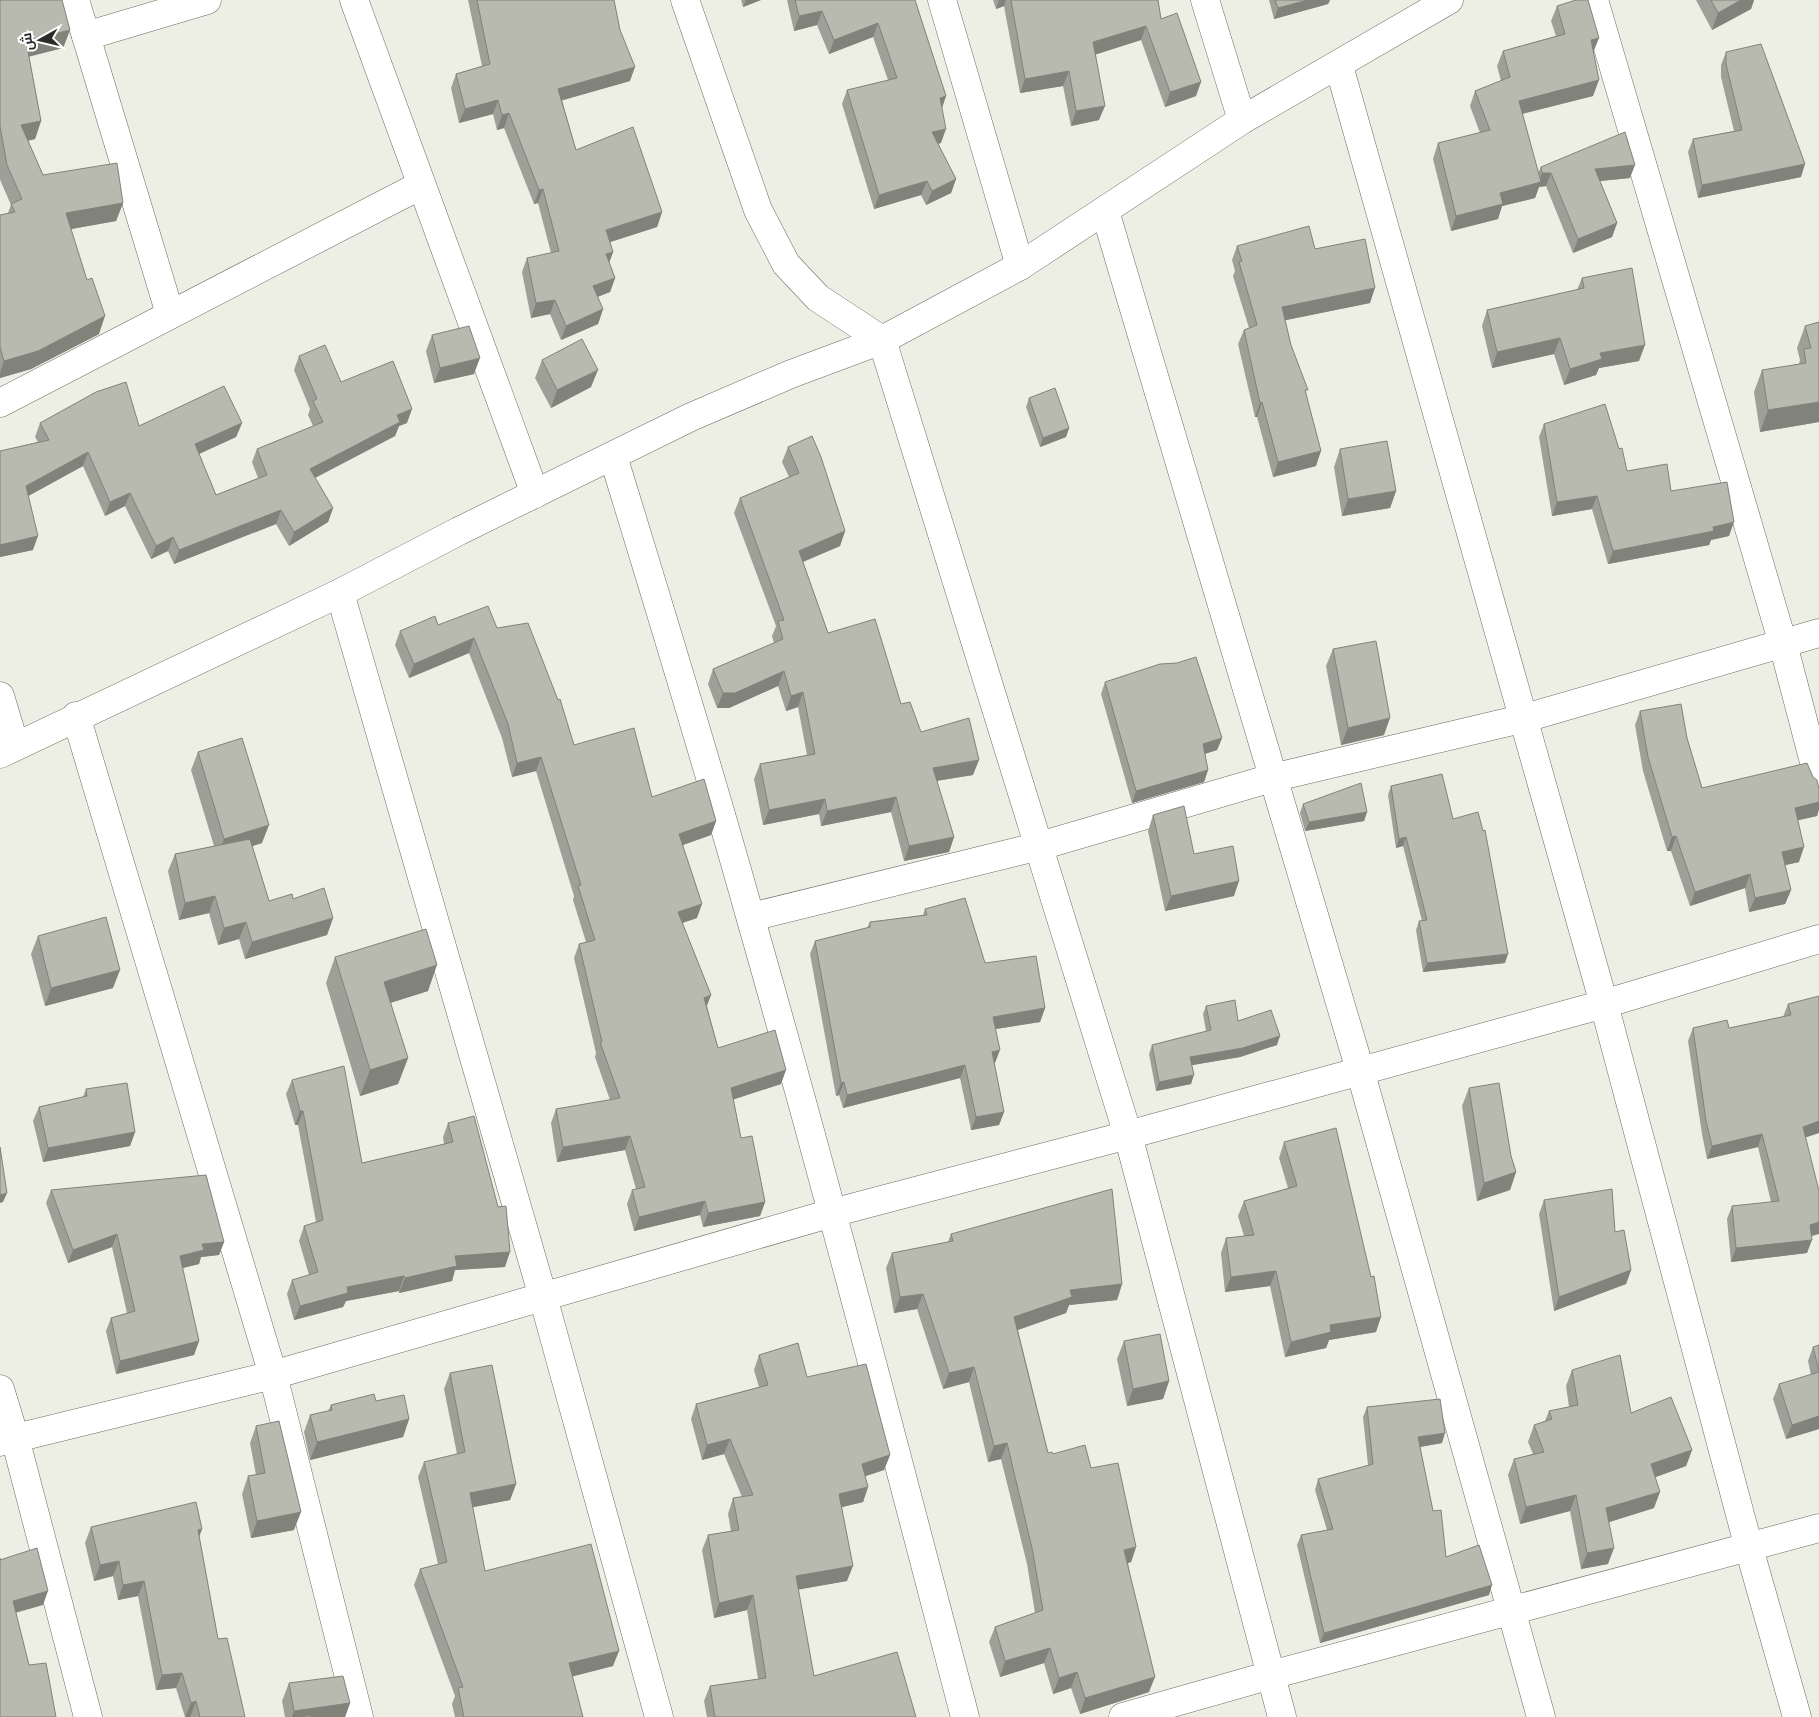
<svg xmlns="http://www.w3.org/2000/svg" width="1819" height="1717" font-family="Arial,Cairo,sans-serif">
	<rect width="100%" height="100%" fill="#eeefe4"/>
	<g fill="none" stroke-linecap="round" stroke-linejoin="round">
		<g stroke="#6a6b62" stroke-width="29">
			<g id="minor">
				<polyline points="75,0 86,36 207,0"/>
				<polyline points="354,0 535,494"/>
				<polyline points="942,0 1020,266"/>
				<polyline points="1205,0 1242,120"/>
				<polyline points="1594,0 1783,644 1819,781"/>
				<polyline points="86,36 170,314"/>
				<polyline points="1339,66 1604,1004 1749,1548 1797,1717"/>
				<polyline points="1105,211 1360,1070 1541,1717"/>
				<polyline points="0,403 421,185"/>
				<path d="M613,456C660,609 707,762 750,916C826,1182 895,1450 965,1717"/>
				<polyline points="340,593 543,1297 659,1717"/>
				<polyline points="0,696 15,746"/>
				<polyline points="76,716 273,1375 359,1717"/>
				<polyline points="0,754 340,593 459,531 691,417 791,374 882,340 1020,266 1242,120 1449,0"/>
				<polyline points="751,917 1040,846 1272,778 1525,718 1819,633"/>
				<polyline points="0,1389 15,1438 88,1717"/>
				<polyline points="0,1442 273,1375 832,1213 1128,1135 1604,1004 1819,939"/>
				<polyline points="1123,1717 1271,1675 1819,1528"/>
			</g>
		</g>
		<g stroke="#6a6b62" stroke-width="29">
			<polyline id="tertiary" points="685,0 758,210 786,264 818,298 882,340 1128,1135 1282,1717"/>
		</g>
		<use href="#minor" stroke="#fff" stroke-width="28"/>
		<use href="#tertiary" stroke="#fff" stroke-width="28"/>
	</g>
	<g fill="#9e9f96">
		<polygon points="0,0 70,30 63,48 29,56 41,121 35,139 28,141 43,175 123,203 116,221 71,229 99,334 31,369 0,378 0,215 8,213 11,205 1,182 0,179"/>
		<polygon points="468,0 614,0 630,81 562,100 576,150 662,212 657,227 610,242 613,252 609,263 615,278 610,292 597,297 603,309 598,324 561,340 550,314 531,318 522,272 527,258 551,253 538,203 534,204 504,128 497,130 493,114 459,123 451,88 456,74 482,66"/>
		<polygon points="741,0 761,0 743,7"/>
		<polygon points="787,0 915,0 946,96 942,107 941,143 938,144 956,179 951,193 926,205 921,195 874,209 842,104 847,90 888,80 873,37 829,54 817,25 794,31"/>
		<polygon points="993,0 1158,0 1161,19 1196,96 1165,107 1141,40 1096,54 1099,120 1071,126 1063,86 1020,93 1004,6 996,9"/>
		<polygon points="1269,0 1330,0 1328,4 1274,19"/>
		<polygon points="1696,0 1754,0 1751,9 1712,30"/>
		<polygon points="1557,6 1594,52 1593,96 1522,114 1538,173 1541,167 1630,178 1600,181 1617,223 1612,237 1573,253 1546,186 1539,187 1535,198 1502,206 1498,219 1451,231 1433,159 1438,143 1480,133 1470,106 1475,91 1501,81 1497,66 1503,51 1556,36 1551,21"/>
		<polygon points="1726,52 1801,177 1698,198 1688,152 1693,139 1734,131 1721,77 1721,65"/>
		<polygon points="1237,246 1315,249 1370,303 1285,320 1291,345 1306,395 1316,466 1273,477 1257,417 1255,417 1238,344 1244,330 1249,328 1233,276 1235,271 1232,260"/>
		<polygon points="1582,278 1639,361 1599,368 1596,375 1564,385 1554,354 1492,368 1482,326 1487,310 1577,290"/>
		<polygon points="1819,322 1819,422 1760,432 1754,392 1762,370 1799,364 1800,360 1797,348 1805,326"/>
		<polygon points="432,335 474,374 434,383 426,351"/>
		<polygon points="299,356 407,423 399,426 395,436 315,478 333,508 328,522 289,546 276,524 174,564 168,551 151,559 125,506 105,516 83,466 28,496 33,550 0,557 0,451 38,442 35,437 40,423 139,426 242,423 236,437 199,454 216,495 258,478 252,462 257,449 313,426 308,415 310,409 294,370"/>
		<polygon points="542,360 591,387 551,408 535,378"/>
		<polygon points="1029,398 1069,428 1066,437 1040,447 1026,407"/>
		<polygon points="1544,424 1627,471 1671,491 1729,536 1711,540 1709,545 1608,564 1592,509 1552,516 1539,437"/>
		<polygon points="788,447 845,531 840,546 803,562 828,633 901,704 921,732 973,775 937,781 954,837 949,852 904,861 891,812 821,826 819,814 763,825 754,779 760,764 807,755 798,707 786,711 778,686 729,708 717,708 708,684 713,669 774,643 772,636 776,626 734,513 740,498 789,477 782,462"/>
		<polygon points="1340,449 1396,491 1390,508 1342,516 1334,467"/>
		<polygon points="438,625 497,628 574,745 652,797 716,821 711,835 683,845 697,918 682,923 711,995 707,1006 718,1048 781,1084 733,1099 741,1138 765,1202 760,1216 703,1227 700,1215 634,1231 627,1204 632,1190 636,1189 625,1150 557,1162 551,1123 556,1109 610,1100 595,1057 596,1053 574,958 579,944 586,942 573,900 574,896 536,771 512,777 502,738 469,653 409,678 395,645 400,631"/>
		<polygon points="1333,649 1384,735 1341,745 1326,666"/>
		<polygon points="1105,682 1222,738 1217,750 1205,754 1208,770 1204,782 1132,803 1101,694"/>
		<polygon points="1640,711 1687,738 1702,788 1813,777 1819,789 1819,809 1817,816 1798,820 1799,862 1785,865 1791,890 1785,904 1749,912 1745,888 1690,906 1671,851 1667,851 1643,771 1635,725"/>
		<polygon points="198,752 262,843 252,846 269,901 293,899 333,918 327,935 245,959 239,939 218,945 209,913 179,920 168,871 175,854 214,846 191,770"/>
		<polygon points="1391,786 1453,819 1505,963 1423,972 1416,930 1419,921 1422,921 1403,846 1396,848 1388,795"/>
		<polygon points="1303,804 1367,812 1364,821 1305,831 1300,813"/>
		<polygon points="1153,815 1194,854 1234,896 1165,911 1148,831"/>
		<polygon points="925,909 985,963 1045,1008 1040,1022 996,1029 995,1063 994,1063 1004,1112 999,1125 971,1130 960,1078 843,1108 839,1095 836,1096 810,954 815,941 867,928 870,922 923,915"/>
		<polygon points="38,936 113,988 45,1006 31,954"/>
		<polygon points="335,957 428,991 390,1003 408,1058 398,1084 360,1096 326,983"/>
		<polygon points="1819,996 1819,1133 1806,1137 1811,1236 1807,1253 1731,1262 1727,1219 1732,1206 1771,1202 1758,1147 1707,1159 1702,1134 1688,1041 1693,1028 1729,1028 1783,1017 1788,1004"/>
		<polygon points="1206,1006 1238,1021 1277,1045 1240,1057 1192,1065 1191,1084 1156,1091 1149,1054 1152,1045 1206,1031 1203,1014"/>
		<polygon points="292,1080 362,1163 444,1144 443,1137 448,1123 505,1267 455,1270 452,1281 399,1293 399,1291 346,1301 343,1307 294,1320 287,1294 292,1280 309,1275 299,1241 304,1226 316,1222 298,1125 295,1125 286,1094"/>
		<polygon points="1469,1088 1511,1156 1516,1172 1510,1190 1477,1201 1462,1106"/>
		<polygon points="86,1089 135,1132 130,1146 43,1162 33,1121 39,1107 83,1097"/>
		<polygon points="1284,1142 1376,1332 1329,1340 1326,1348 1285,1357 1270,1286 1225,1292 1221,1253 1226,1238 1244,1236 1238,1216 1244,1201 1288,1188 1279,1158"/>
		<polygon points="51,1190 224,1242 219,1255 201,1257 199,1264 182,1268 199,1341 194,1355 116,1374 106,1331 111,1318 127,1313 112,1247 68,1263 46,1203"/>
		<polygon points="1544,1200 1631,1270 1626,1284 1554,1311 1539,1214"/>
		<polygon points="951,1234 1122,1284 1117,1300 1069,1305 1066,1313 1018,1330 1048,1453 1091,1468 1136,1547 1131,1562 1128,1563 1149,1692 1080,1714 1071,1688 1053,1694 1044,1663 1000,1677 989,1642 995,1627 1035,1613 1027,1564 1001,1459 988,1462 969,1382 943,1389 917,1309 894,1313 886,1268 892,1253 948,1242"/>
		<polygon points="1124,1341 1169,1381 1163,1399 1127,1406 1117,1359"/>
		<polygon points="1819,1345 1819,1429 1786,1439 1773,1399 1779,1384 1811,1375 1808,1361 1813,1347"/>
		<polygon points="759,1355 807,1377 890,1455 884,1470 865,1476 868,1487 863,1502 842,1507 847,1581 798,1589 814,1676 916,1717 707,1717 704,1701 710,1686 758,1679 747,1610 714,1618 702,1550 708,1535 731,1531 728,1514 733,1498 742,1497 724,1454 702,1460 691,1419 696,1404 759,1387 754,1370"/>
		<polygon points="1572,1370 1631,1413 1692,1450 1686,1466 1655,1477 1654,1508 1609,1522 1608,1564 1581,1569 1570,1511 1520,1524 1508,1475 1514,1459 1533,1454 1528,1442 1534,1425 1545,1421 1549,1411 1569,1407 1566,1386"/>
		<polygon points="450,1373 516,1484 510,1500 472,1507 485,1571 613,1666 572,1676 583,1717 455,1717 452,1704 455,1696 414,1585 420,1569 438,1564 418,1477 424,1462 457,1454 444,1389"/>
		<polygon points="376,1401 409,1419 403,1437 310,1460 304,1432 310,1415 328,1411 331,1405"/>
		<polygon points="1367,1407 1442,1443 1420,1447 1433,1511 1446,1557 1489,1595 1320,1643 1297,1545 1301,1535 1327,1530 1315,1490 1318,1479 1368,1465 1363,1417"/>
		<polygon points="256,1426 294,1530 251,1538 242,1494 248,1476 256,1475 250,1443"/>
		<polygon points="91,1527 202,1529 199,1537 218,1639 245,1717 185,1717 176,1688 156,1690 138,1596 118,1600 113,1576 94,1581 85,1543"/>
		<polygon points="289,1683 350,1703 345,1717 285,1717 282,1701"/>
	</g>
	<g fill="#81827a">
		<polygon points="746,0 761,0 743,7"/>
		<polygon points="999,0 1006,0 1004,6 996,9"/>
		<polygon points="1308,0 1330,0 1328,4 1274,19 1278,8"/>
		<polygon points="1741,0 1754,0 1751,9 1712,30 1718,13"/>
		<polygon points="822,11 817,25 794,31 799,16"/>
		<polygon points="878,23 873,37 829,54 834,40"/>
		<polygon points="1146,26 1141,40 1088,57 1093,42"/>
		<polygon points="70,30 63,48 20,59 26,41"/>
		<polygon points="1599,38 1593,53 1591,40"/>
		<polygon points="635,67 630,81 553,103 558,89"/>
		<polygon points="1069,71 1063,86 1020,93 1025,79"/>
		<polygon points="1599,80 1593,96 1513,116 1519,101"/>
		<polygon points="1201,82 1196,96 1165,107 1170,92"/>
		<polygon points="946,96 941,111 940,98"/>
		<polygon points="498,100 493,114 459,123 465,109"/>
		<polygon points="1105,106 1099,120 1071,126 1076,111"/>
		<polygon points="509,113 504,128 497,130 502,115"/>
		<polygon points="41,121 35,139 15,143 21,125"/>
		<polygon points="946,129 941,143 927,146 932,132"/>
		<polygon points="1805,164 1801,177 1698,198 1702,185"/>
		<polygon points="1635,165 1630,178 1590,182 1595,169"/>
		<polygon points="1542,173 1551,173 1546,186 1539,187 1535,198 1502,206 1498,219 1451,231 1456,216 1500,193 1539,183"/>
		<polygon points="956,179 951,193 926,205 932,191"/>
		<polygon points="927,181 921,195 874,209 879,195"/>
		<polygon points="543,189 538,203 534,204 539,190"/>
		<polygon points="123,203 116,221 60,231 66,213"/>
		<polygon points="662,212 657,227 601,245 606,230"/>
		<polygon points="1617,223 1612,237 1573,253 1578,239"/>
		<polygon points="613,252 608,266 606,254"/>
		<polygon points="615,278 610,292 587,301 593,286"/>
		<polygon points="1375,288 1370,303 1277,322 1282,307"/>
		<polygon points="555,300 550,314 531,318 536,303"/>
		<polygon points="603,309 598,324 561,340 566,326"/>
		<polygon points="105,316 99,334 31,369 0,378 0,373 4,361"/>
		<polygon points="1560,338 1554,354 1492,368 1497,352"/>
		<polygon points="1645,345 1639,361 1599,368 1596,375 1564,385 1570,369 1600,353"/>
		<polygon points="480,358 474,374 434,383 440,368"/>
		<polygon points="598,370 591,387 551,408 557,390"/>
		<polygon points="1262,402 1257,417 1255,417 1260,403"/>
		<polygon points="1819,402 1819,422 1760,432 1768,410"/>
		<polygon points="412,409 407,423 399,426 395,436 305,483 310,469 397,415"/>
		<polygon points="242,423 236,437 190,458 195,444"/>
		<polygon points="1069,428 1066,437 1040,447 1043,438"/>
		<polygon points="1321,451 1316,466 1273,477 1278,462"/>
		<polygon points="88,452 83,466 21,500 26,486"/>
		<polygon points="1396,491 1390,508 1342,516 1348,499"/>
		<polygon points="130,493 125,506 105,516 110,502"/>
		<polygon points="1597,496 1592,509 1552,516 1557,502"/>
		<polygon points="333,508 328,522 289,546 294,532"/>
		<polygon points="281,510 276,524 174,564 179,550"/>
		<polygon points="1734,522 1729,536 1711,540 1709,545 1608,564 1613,551"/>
		<polygon points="845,531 840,546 793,566 799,551"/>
		<polygon points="38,536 33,550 0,557 0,545"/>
		<polygon points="173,537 168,551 151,559 156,546"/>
		<polygon points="474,638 469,653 409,678 414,664"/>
		<polygon points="784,671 778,686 729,708 717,708 723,693"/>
		<polygon points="803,692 798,707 786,711 791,696"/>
		<polygon points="1390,718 1384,735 1341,745 1348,728"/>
		<polygon points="1222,738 1217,750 1198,756 1203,744"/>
		<polygon points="541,757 536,771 512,777 517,763"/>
		<polygon points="979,760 973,775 928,782 933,768"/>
		<polygon points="1208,770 1204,782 1132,803 1136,791"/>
		<polygon points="896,797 891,812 821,826 827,811"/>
		<polygon points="825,799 819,814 763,825 769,810"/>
		<polygon points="1819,802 1819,809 1817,816 1790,822 1795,808"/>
		<polygon points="1367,812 1364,821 1305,831 1309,822"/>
		<polygon points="716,821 711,835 674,848 679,834"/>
		<polygon points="269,825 262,843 218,857 224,839"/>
		<polygon points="1676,836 1671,851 1667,851 1672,837"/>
		<polygon points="954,837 949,852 904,861 909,846"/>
		<polygon points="1406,837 1403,846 1396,848 1399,839"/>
		<polygon points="1804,847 1799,862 1777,867 1782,852"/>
		<polygon points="1750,874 1745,888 1690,906 1695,892"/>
		<polygon points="1239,881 1234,896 1165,911 1171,896"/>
		<polygon points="1791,890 1785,904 1749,912 1755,898"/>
		<polygon points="215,896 209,913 179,920 185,903"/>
		<polygon points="702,904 697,918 673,926 678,912"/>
		<polygon points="333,918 327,935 245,959 252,942"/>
		<polygon points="246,922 239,939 218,945 224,928"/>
		<polygon points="1508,954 1505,963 1423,972 1427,963"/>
		<polygon points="437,965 428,991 374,1008 384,982"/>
		<polygon points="120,970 113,988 45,1006 51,988"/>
		<polygon points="711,995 705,1009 704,998"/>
		<polygon points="1045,1008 1040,1022 989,1030 993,1017"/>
		<polygon points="1280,1036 1277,1045 1240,1057 1187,1066 1190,1057"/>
		<polygon points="1000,1050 995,1063 987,1065 992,1052"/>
		<polygon points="408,1058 398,1084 360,1096 370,1070"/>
		<polygon points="965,1065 960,1078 843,1108 847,1095"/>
		<polygon points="786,1070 781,1084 726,1102 731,1088"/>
		<polygon points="1194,1075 1191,1084 1156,1091 1159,1082"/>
		<polygon points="844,1082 839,1095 836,1096 841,1083"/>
		<polygon points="300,1111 303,1111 298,1125 295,1125"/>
		<polygon points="1004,1112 999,1125 971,1130 976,1117"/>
		<polygon points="1819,1121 1819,1133 1798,1140 1803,1127"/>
		<polygon points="135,1132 130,1146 43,1162 48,1148"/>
		<polygon points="1762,1134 1758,1147 1707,1159 1712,1146"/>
		<polygon points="630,1136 625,1150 557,1162 563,1147"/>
		<polygon points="1516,1172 1510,1190 1477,1201 1484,1183"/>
		<polygon points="7,1193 3,1202 0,1203 0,1195"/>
		<polygon points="705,1201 700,1215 634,1231 639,1217"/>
		<polygon points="765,1202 760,1216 703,1227 708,1213"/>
		<polygon points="1819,1222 1819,1234 1805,1238 1810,1225"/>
		<polygon points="117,1234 112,1247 68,1263 73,1250"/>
		<polygon points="1812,1240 1807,1253 1731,1262 1736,1248"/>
		<polygon points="224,1242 219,1255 201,1257 199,1264 175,1270 180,1256 202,1244"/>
		<polygon points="510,1252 505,1267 455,1270 452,1281 399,1293 405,1278 455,1256"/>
		<polygon points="1631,1270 1626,1284 1554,1311 1559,1297"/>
		<polygon points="1276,1271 1270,1286 1225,1292 1231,1277"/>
		<polygon points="404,1276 399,1291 346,1301 343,1307 294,1320 300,1306 347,1287"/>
		<polygon points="1122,1284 1117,1300 1069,1305 1066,1313 1009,1333 1014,1317 1070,1290"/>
		<polygon points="923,1294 917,1309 894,1313 900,1297"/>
		<polygon points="1381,1317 1376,1332 1329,1340 1326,1348 1285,1357 1291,1342 1330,1325"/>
		<polygon points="199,1341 194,1355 116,1374 120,1361"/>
		<polygon points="974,1367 969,1382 943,1389 949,1373"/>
		<polygon points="1169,1381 1163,1399 1127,1406 1133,1389"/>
		<polygon points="1819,1416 1819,1429 1786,1439 1792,1425"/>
		<polygon points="409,1419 403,1437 310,1460 317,1442"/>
		<polygon points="1445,1433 1442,1443 1414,1448 1418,1437"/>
		<polygon points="730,1439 724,1454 702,1460 707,1445"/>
		<polygon points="1007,1443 1001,1459 988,1462 994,1446"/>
		<polygon points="1692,1450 1686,1466 1645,1481 1651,1464"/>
		<polygon points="890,1455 884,1470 857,1479 862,1464"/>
		<polygon points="516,1484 510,1500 464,1509 470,1493"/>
		<polygon points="868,1487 863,1502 834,1509 839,1494"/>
		<polygon points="1660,1492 1654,1508 1600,1525 1606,1508"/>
		<polygon points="1576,1495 1570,1511 1520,1524 1526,1507"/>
		<polygon points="301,1512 294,1530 251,1538 257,1521"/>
		<polygon points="202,1529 196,1545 198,1530"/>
		<polygon points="1136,1547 1131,1562 1119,1566 1124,1550"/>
		<polygon points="1614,1548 1608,1564 1581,1569 1587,1553"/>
		<polygon points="119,1561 113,1576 94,1581 100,1565"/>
		<polygon points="853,1566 847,1581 791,1591 796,1576"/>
		<polygon points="144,1581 138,1596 118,1600 123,1585"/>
		<polygon points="1492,1585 1489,1595 1320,1643 1324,1633"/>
		<polygon points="48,1591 43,1605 8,1615 13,1601"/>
		<polygon points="753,1595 747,1610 714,1618 719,1603"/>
		<polygon points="1050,1648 1044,1663 1000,1677 1005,1661"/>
		<polygon points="619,1651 613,1666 563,1679 569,1663"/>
		<polygon points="1077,1672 1071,1688 1053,1694 1059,1678"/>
		<polygon points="182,1673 176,1688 156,1690 162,1675"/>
		<polygon points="1155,1677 1149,1692 1080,1714 1085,1698"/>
		<polygon points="196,1701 190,1717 185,1717 191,1703"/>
		<polygon points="350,1703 345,1717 292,1717 294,1711"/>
	</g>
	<g fill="#b8b9af" stroke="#81827a">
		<polygon points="0,0 62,0 70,30 26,41 41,121 21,125 43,175 117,163 123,203 66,213 87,280 92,278 105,316 38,351 4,361 0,347 0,215 15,212 11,204 22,199 7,165 0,126"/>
		<polygon points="477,0 614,0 620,30 635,67 558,89 576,150 633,127 662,212 606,230 613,252 606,254 615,278 593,286 603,309 566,326 555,300 536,303 527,258 559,251 543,189 539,190 509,113 502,115 498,100 465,109 456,74 490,64"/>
		<polygon points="795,0 915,0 946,96 940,98 946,129 932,132 956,179 932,191 927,181 879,195 847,90 897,78 878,23 834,40 822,11 799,16"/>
		<polygon points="1011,0 1158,0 1161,19 1177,13 1201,82 1170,92 1146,26 1093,42 1105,106 1076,111 1069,71 1025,79"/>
		<polygon points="1275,0 1308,0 1278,8"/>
		<polygon points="1576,0 1588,0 1599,38 1591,40 1599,80 1519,101 1541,182 1500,193 1503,204 1456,216 1438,143 1490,130 1475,91 1510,77 1503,51 1565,34 1557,6"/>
		<polygon points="1711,0 1741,0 1718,13"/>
		<polygon points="1761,44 1805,164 1702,185 1693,139 1742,130 1726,64 1726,52"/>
		<polygon points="1625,132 1635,165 1595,169 1617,223 1578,239 1551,173 1542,173 1541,167"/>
		<polygon points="1309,226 1315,249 1365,239 1375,288 1282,307 1291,345 1308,390 1305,390 1321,451 1278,462 1262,402 1260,403 1244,330 1257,325 1239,262 1242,261 1237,246"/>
		<polygon points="1632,268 1645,345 1600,353 1602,359 1570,369 1560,338 1497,352 1487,310 1584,288 1582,278"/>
		<polygon points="1819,322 1819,402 1768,410 1762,370 1806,363 1804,349 1811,348 1805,326"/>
		<polygon points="469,326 480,358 440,368 432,335"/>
		<polygon points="582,339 598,370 557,390 542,360"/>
		<polygon points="325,345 341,382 393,361 412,409 397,415 400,422 310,469 333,508 294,532 281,510 179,550 173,537 156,546 130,493 110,502 88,452 26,486 38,536 0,545 0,451 49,440 40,423 96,392 126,382 139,426 224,386 242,423 195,444 216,495 267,475 257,449 323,422 313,401 317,399 299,356"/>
		<polygon points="1055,388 1069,428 1043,438 1029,398"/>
		<polygon points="1605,404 1619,449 1622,448 1627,471 1667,464 1671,491 1727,482 1734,522 1713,527 1714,531 1613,551 1597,496 1557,502 1544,424"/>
		<polygon points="812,436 821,457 845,531 799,551 828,633 875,619 901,704 910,702 921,732 969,718 979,760 933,768 954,837 909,846 896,797 827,811 825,799 769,810 760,764 815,754 803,692 791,696 784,671 735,693 723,693 713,669 783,639 778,621 784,620 740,498 799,473 788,447"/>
		<polygon points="1387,441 1396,491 1348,499 1340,449"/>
		<polygon points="488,606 497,628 528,623 558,700 560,699 574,745 634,728 652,797 704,779 716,821 679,834 702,904 678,912 711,995 704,998 718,1048 775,1030 786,1070 731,1088 741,1138 752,1136 765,1202 708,1213 705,1201 639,1217 632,1190 645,1187 630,1136 563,1147 556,1109 620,1098 600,1042 602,1042 579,944 595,940 578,886 581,885 541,757 517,763 508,724 474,638 414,664 400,631 435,616 438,625"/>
		<polygon points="1376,641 1390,718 1348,728 1333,649"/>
		<polygon points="1196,657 1222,738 1203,744 1208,770 1136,791 1105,682 1160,664 1177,663"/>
		<polygon points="1681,704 1687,738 1702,788 1807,763 1813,777 1817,780 1819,789 1819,802 1795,808 1804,847 1782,852 1791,890 1755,898 1750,874 1695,892 1676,836 1672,837 1648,757 1640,711"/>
		<polygon points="242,738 269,825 224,839 198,752"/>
		<polygon points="1442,774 1453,819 1478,812 1483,831 1485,830 1508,954 1427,963 1419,921 1427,920 1406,837 1399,839 1391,786"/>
		<polygon points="1361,783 1367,812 1309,822 1303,804"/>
		<polygon points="1184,806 1194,854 1233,846 1239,881 1171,896 1153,815"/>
		<polygon points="250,839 269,901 292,894 293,899 324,888 333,918 252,942 246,922 224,928 215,896 185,903 175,854"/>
		<polygon points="965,898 985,963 1036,956 1045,1008 993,1017 1000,1050 992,1052 1004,1112 976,1117 965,1065 847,1095 844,1082 841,1083 815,941 870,927 870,922 927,915 925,909"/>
		<polygon points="106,917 120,970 51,988 38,936"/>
		<polygon points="426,929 437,965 384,982 408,1058 370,1070 335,957"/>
		<polygon points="1819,996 1819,1121 1803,1127 1819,1191 1819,1222 1810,1225 1812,1240 1736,1248 1732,1206 1779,1201 1762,1134 1712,1146 1706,1121 1693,1028 1727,1020 1729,1028 1791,1015 1788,1004"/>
		<polygon points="1235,1000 1238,1021 1271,1010 1280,1036 1243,1048 1190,1057 1194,1075 1159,1082 1152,1045 1211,1030 1206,1006"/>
		<polygon points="344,1066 362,1163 453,1142 448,1123 474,1116 498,1207 506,1206 510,1252 455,1256 457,1266 405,1278 404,1276 347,1287 348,1293 300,1306 292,1280 318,1272 304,1226 323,1220 303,1111 300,1111 292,1080"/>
		<polygon points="127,1083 135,1132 48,1148 39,1107 87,1096 86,1089"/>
		<polygon points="1499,1083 1511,1156 1516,1172 1484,1183 1469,1088"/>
		<polygon points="1336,1128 1371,1277 1374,1276 1381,1317 1330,1325 1331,1332 1291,1342 1276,1271 1231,1277 1226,1238 1254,1235 1244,1201 1297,1186 1284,1142"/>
		<polygon points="0,1147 7,1193 0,1195"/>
		<polygon points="206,1175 224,1242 202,1244 204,1250 180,1256 199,1341 120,1361 111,1318 135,1311 117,1234 73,1250 51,1190"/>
		<polygon points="1112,1189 1122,1284 1070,1290 1072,1297 1014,1317 1048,1453 1052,1452 1053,1454 1085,1445 1091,1468 1118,1463 1136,1547 1124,1550 1155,1677 1085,1698 1077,1672 1059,1678 1050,1648 1005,1661 995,1627 1043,1610 1032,1548 1007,1443 994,1446 974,1367 949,1373 923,1294 900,1297 892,1253 953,1241 951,1234"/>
		<polygon points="1612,1189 1615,1232 1624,1230 1631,1270 1559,1297 1544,1200"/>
		<polygon points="1160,1334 1169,1381 1133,1389 1124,1341"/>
		<polygon points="798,1343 807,1377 866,1364 890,1455 862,1464 868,1487 839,1494 853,1566 796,1576 814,1676 897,1652 916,1717 715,1717 710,1686 766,1678 753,1595 719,1603 708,1535 739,1530 733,1498 753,1495 730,1439 707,1445 696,1404 768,1385 759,1355"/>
		<polygon points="1819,1345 1819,1371 1813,1347"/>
		<polygon points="1620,1355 1631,1413 1671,1397 1692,1450 1651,1464 1660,1492 1606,1508 1614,1548 1587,1553 1576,1495 1526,1507 1514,1459 1544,1452 1534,1425 1552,1419 1549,1411 1578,1405 1572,1370"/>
		<polygon points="492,1365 516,1484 470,1493 485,1571 591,1544 619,1651 569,1663 583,1717 464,1717 458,1688 463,1687 420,1569 447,1562 424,1462 465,1452 450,1373"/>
		<polygon points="1819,1372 1819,1416 1792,1425 1779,1384"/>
		<polygon points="374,1394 376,1401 404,1395 409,1419 317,1442 310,1415 332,1410 331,1405"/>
		<polygon points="1440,1399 1445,1433 1418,1437 1433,1511 1441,1510 1446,1557 1479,1545 1492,1585 1324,1633 1301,1535 1333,1529 1318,1479 1373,1464 1367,1407"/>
		<polygon points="279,1421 301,1512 257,1521 248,1476 265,1473 256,1426"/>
		<polygon points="196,1502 202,1529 198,1530 218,1639 227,1638 245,1717 200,1717 196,1701 191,1703 182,1673 162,1675 144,1581 123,1585 119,1561 100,1565 91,1527"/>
		<polygon points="37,1548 48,1591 13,1601 29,1665 46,1663 56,1717 0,1717 0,1558 0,1560"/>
		<polygon points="343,1676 350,1703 294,1711 289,1683"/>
		<polygon points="310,1715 311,1717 302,1717"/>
	</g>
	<g transform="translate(40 40) rotate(262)" stroke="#ffffff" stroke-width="4" paint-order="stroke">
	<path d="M0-4L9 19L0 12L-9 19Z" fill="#2c2d29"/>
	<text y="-8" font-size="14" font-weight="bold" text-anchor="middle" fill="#2c2d29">ش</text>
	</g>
</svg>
